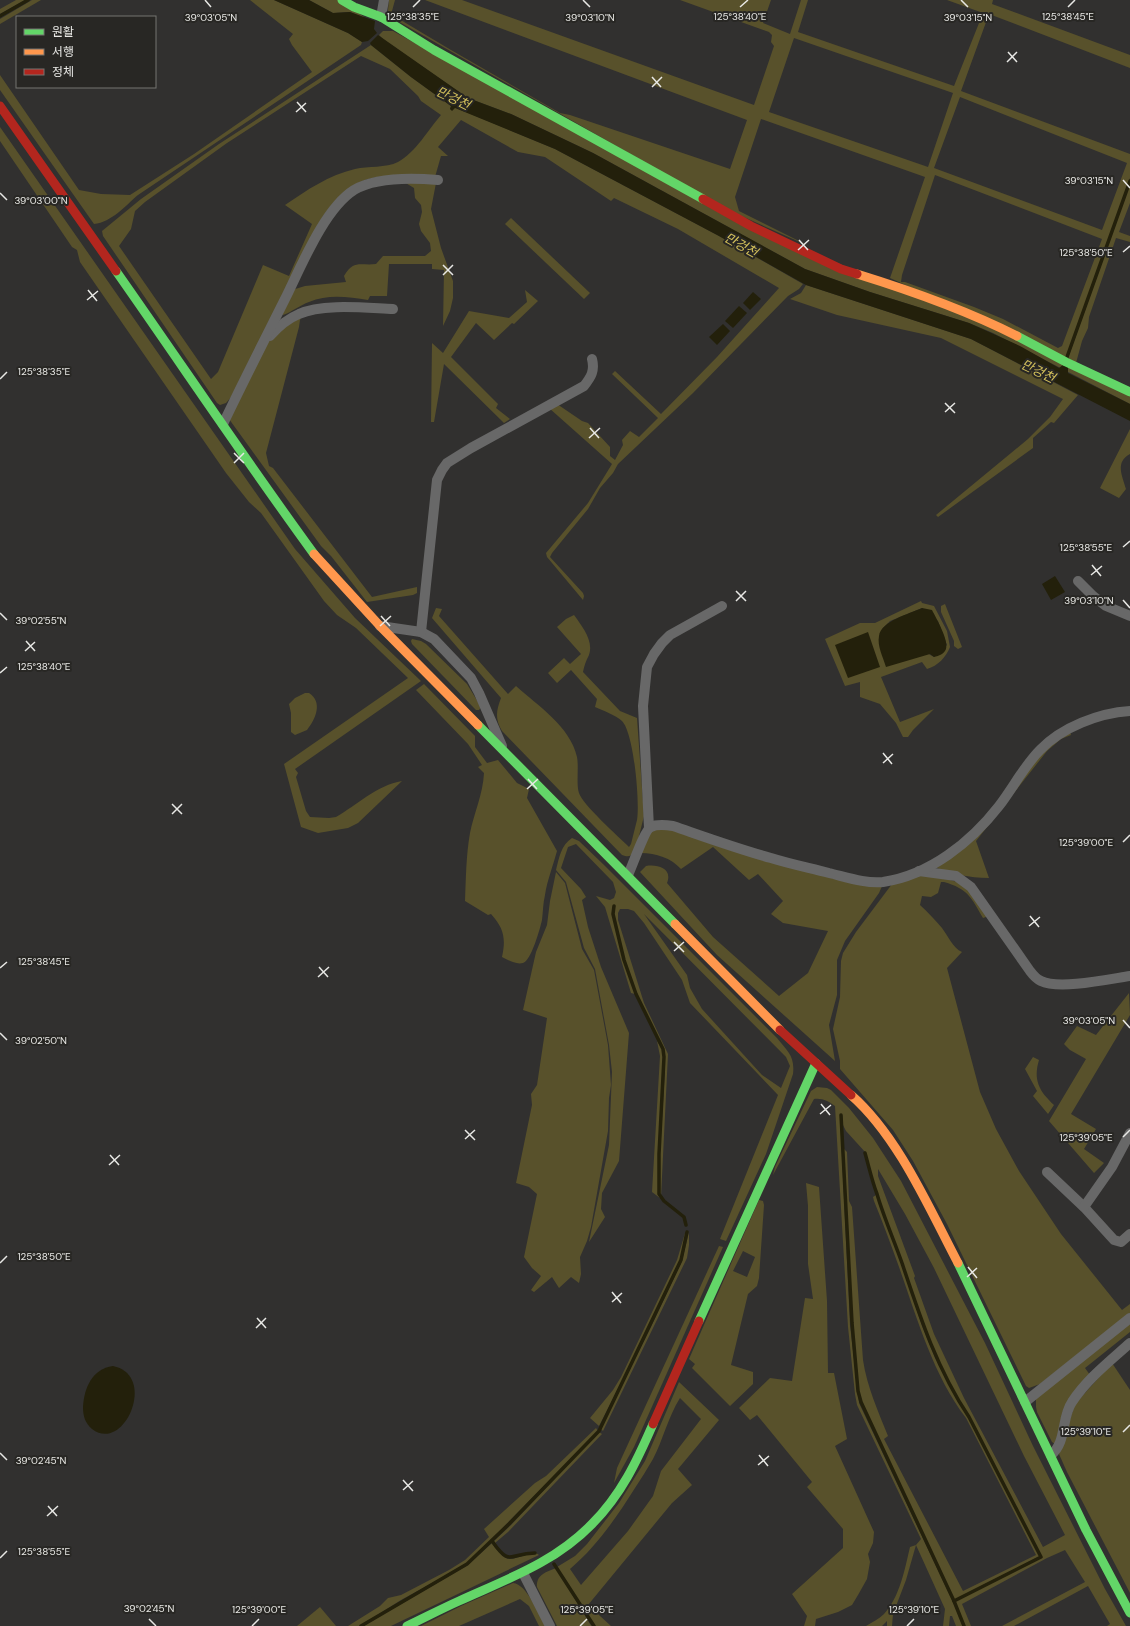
<svg xmlns="http://www.w3.org/2000/svg" width="1130" height="1626" font-family="'DM Sans','Noto Sans KR',sans-serif">
	<rect width="100%" height="100%" fill="#31302f"/>
	<g fill="#58512b" fill-rule="evenodd">
		<polygon points="16,0 25,0 0,14 0,9"/>
		<polygon points="32,0 41,0 0,24 0,19"/>
		<path d="M250,0H274L348,33L362,42L361,45L138,195C125,206 112,222 94,224L0,90V75L79,190L101,194L130,195L194,154L312,72L292,45L289,39L293,34Z"/>
		<polygon points="309,0 340,0 364,17 362,17 350,12 333,13"/>
		<path d="M389,0H395L392,11L394,16L451,50L560,113L570,115L730,169L747,120L425,0H462L754,105L774,46L771,42L772,35L769,32L680,0H771L763,23L790,34L801,0H808L798,32L954,86L983,13L947,0H993L992,4L1130,55V68L989,14L961,91L1130,154V178L1066,358L890,278L925,177L761,119L735,197L739,211L811,247L730,211L389,16L388,10ZM794,38L953,93L928,167L769,112ZM960,97L1127,163L1102,230L934,168ZM935,175L1102,239L1062,346L1058,348L1003,319L974,307L905,282H901L902,275Z"/>
		<polygon points="383,31 393,31 750,228 965,314 1130,394 1130,404 993,333 969,323 870,292 805,269 593,153 511,114 468,98 384,40 379,35"/>
		<path d="M371,45L411,77L451,106L450,109L452,110L454,107L555,149L719,236L803,284L799,289L788,296L693,393L618,464L613,473L600,488L588,509L552,553L550,557L583,593L584,596L583,600L547,557L546,553L588,503L612,464L549,408L557,404L582,421L588,423L610,447V456L615,460L623,445L622,440L630,431L639,437L658,418L612,374L615,371L661,414L717,357L779,288L678,229L614,198L611,201L545,157L518,152L461,120L438,147L448,156H441L435,177C379,175 354,169 320,221L233,395L226,403L220,405L217,403L103,236L102,231L141,199L219,144ZM361,56L390,69L418,96L421,101L441,115C428,130 416,152 398,162C386,168 368,166 355,169C329,175 307,190 285,205L312,224L289,276L263,265L218,372L211,379L119,246L131,229L135,211L145,202L227,143Z"/>
		<path d="M0,127L295,549L355,618L421,681L295,769L298,773L296,777L306,811L310,817L329,818L336,817C357,805 377,785 402,781L358,823L348,828L318,833L301,827L284,764L408,678L356,628L337,615L324,601L261,513L249,502L226,473L80,262L77,250L72,247L0,141Z"/>
		<path d="M404,182L436,183L431,209L441,248L453,281V298L450,311L443,326L444,270L432,269V264H389L387,296H370L368,300C348,297 328,294 309,302C300,305 292,312 283,315L282,313L292,290L305,286L346,282L344,276C354,259 360,266 376,264L383,256H425L431,251L430,243L421,231L419,224L422,212L421,205L415,198L414,188Z"/>
		<polygon points="1130,184 1130,203 1119,232 1130,236 1130,242 1116,238 1089,317 1088,328 1082,341 1076,363 1068,358"/>
		<polygon points="511,218 590,293 584,299 505,224"/>
		<polygon points="806,285 971,339 1078,395 1054,423 1051,422 1033,438 1033,448 938,517 936,515 1028,439 1050,417 1063,399 941,338 837,315 790,299 801,293"/>
		<polygon points="525,290 538,301 514,324 512,323 494,340 476,323 451,357 498,404 496,408 510,419 504,423 444,364 434,422 431,422 432,343 443,353 469,311 509,318 527,302"/>
		<polygon points="302,316 300,320 299,327 266,453 269,466 273,468 372,597 417,587 417,593 413,595 367,602 331,556 321,546 229,419 269,338"/>
		<path d="M1130,429V454C1115,462 1122,475 1126,489L1119,498L1100,488Z"/>
		<path d="M921,601L922,603L934,606L947,631L950,647C946,657 938,666 927,669L922,662L881,677L900,722L934,709L913,730L908,737H903L896,723L880,704L860,697V682L845,686L825,639L860,623H875ZM922,608L938,621L947,645L934,657L883,628L890,621Z"/>
		<polygon points="945,604 962,647 958,649 954,646 954,641 941,612 941,606"/>
		<path d="M436,608L442,609L439,616L508,694L516,686C538,706 570,726 577,757C579,767 576,784 579,793C582,804 619,837 629,847L631,844C633,836 635,828 637,820C640,803 634,733 622,721C615,715 604,711 595,707L597,699L571,670L557,683L548,673L564,658L570,664L581,654L557,627L566,619L574,615C582,626 594,641 589,655C586,661 584,666 583,672L620,711L637,718L644,816L635,852C630,857 628,857 622,855L502,731C495,719 496,711 501,698L432,618Z"/>
		<polygon points="412,639 421,641 426,644 467,684 481,707 479,710 476,710 412,644 411,641"/>
		<path d="M424,684L475,736V747L487,763L498,760L517,783L529,789L527,798L557,851C553,866 547,881 545,895C543,903 543,912 542,920C540,929 531,961 523,963C516,965 508,960 502,957C506,939 504,928 491,914L488,915L465,901C466,878 466,856 470,833C474,813 483,794 484,773L478,767L482,765L468,744L416,690Z"/>
		<path d="M305,693H309C323,702 316,719 307,730L295,735L291,732V713L289,704L295,698Z"/>
		<path d="M1070,732L1071,735L1061,739L1047,751L976,841L989,878C968,878 954,874 934,867L961,848L1046,749Z"/>
		<path d="M666,828L883,884L879,893L845,941L837,960V995L829,1025L835,1061L717,955L640,872L646,866C657,864 673,868 667,883L713,937L779,996L808,973L828,931L783,923L771,914L783,901L758,874L749,880L713,847L681,869C671,858 656,853 641,853L651,831Z"/>
		<path d="M572,838L579,841L603,864L777,1038C788,1052 795,1056 793,1074L766,1154L726,1241L720,1239L778,1095L690,1003L682,980L644,923L634,911L628,909H620L618,913V920L644,1003L668,1054L661,1197L659,1189L660,1154L665,1069V1057L663,1049L636,993L625,960L614,914L615,907L613,906L612,914L624,960L635,994L631,993L605,907L596,896L610,900L614,898L616,892L613,882L576,844L568,847L561,868L581,889L586,897L582,900L588,927L601,967L629,1033L619,1161L602,1193L601,1209L605,1217L589,1242L609,1145L612,1072L609,1045L595,969L584,948L566,882L556,870C559,858 561,845 572,838ZM644,914L786,1057L790,1066L781,1088L762,1075L702,1009L690,988L687,975Z"/>
		<polygon points="556,872 565,883 582,949 594,970 608,1045 611,1085 609,1098 608,1131 591,1227 587,1241 580,1257 581,1274 579,1283 571,1277 559,1288 552,1277 534,1292 531,1290 541,1276 532,1268 524,1257 537,1194 529,1187 516,1183 532,1105 531,1094 537,1085 547,1018 523,1010 536,952 547,925 550,901"/>
		<path d="M914,875H933L964,884L989,916L983,918C971,897 968,889 944,882H941L938,893L931,897L922,896L920,905C928,912 935,920 942,928C948,936 953,948 962,952L947,968L980,1092L996,1129L1019,1171L1061,1234L1122,1310L1130,1304V1313L1040,1384L1029,1388L1026,1386L947,1224L913,1161L893,1130L840,1069V1061L833,1029L840,997L841,961L843,953L856,932L895,880Z"/>
		<polygon points="1129,993 1130,1015 1071,1114 1096,1129 1084,1149 1104,1163 1094,1173 1049,1121 1086,1059 1070,1050 1064,1044 1077,1026 1096,1035"/>
		<polygon points="657,1041 662,1049 664,1057 658,1154 658,1189 660,1198 652,1192 660,1056"/>
		<path d="M1033,1057L1039,1060C1033,1080 1039,1091 1054,1105L1048,1114L1033,1096L1037,1091L1025,1069Z"/>
		<path d="M817,1087L827,1088L831,1090L849,1108L873,1138L901,1181L985,1343L1033,1446L1105,1589L1126,1626H1107L1110,1624L1088,1586L1014,1626H1002L1085,1582L1065,1550L1047,1558L962,1604L971,1626H965L955,1601L1041,1556L969,1416L960,1403L936,1357L923,1325L902,1261L877,1194L866,1153L846,1131L843,1125L842,1114L840,1115L850,1325L859,1403L953,1602L963,1626H956L952,1616H950L949,1626H943L945,1609L916,1545L906,1580L893,1614L892,1626H887V1621L882,1626H866C872,1622 879,1619 884,1614C900,1597 905,1568 910,1547L916,1545L921,1539L857,1405L855,1394L848,1327L835,1106C828,1101 823,1098 814,1099L773,1175L775,1167L811,1091ZM878,1169L905,1214L934,1268L1024,1456L1065,1535L1043,1547L964,1398L934,1334L914,1278L915,1276L878,1176Z"/>
		<path d="M843,1148L847,1152L849,1201L852,1207L863,1360C867,1387 878,1411 888,1436L884,1439L963,1591L1036,1555L966,1418C933,1375 917,1318 899,1267C891,1245 883,1223 874,1201L873,1197L876,1195L901,1262L922,1326L935,1358L959,1403L968,1417L1040,1556L954,1600L862,1402L859,1391L852,1315Z"/>
		<polygon points="806,1183 819,1187 827,1301 828,1373 834,1373 847,1439 835,1446 874,1532 873,1543 868,1554 870,1562 867,1579 858,1595 852,1605 838,1612 816,1619 815,1626 804,1626 807,1616 792,1594 843,1548 843,1529 807,1487 812,1482 757,1415 750,1420 739,1408 770,1378 792,1381 805,1298 813,1299 808,1264 808,1206"/>
		<path d="M759,1200L763,1201L764,1205L759,1278L757,1286L748,1294L731,1365L753,1372V1384L730,1406L692,1368L695,1364L689,1359ZM743,1251L755,1257L747,1277L733,1271Z"/>
		<polygon points="686,1230 680,1261 624,1377 599,1426 590,1418 613,1390 621,1377 677,1260"/>
		<polygon points="689,1232 689,1245 687,1258 603,1431 600,1428 651,1327 682,1261"/>
		<polygon points="719,1246 723,1247 634,1447 614,1483 617,1468"/>
		<polygon points="1130,1322 1130,1332 1085,1368 1090,1375 1055,1444 1052,1442 1037,1412 1036,1407 1036,1399"/>
		<polygon points="1112,1363 1130,1390 1130,1593 1067,1472 1059,1454 1075,1404"/>
		<path d="M679,1382L719,1420L678,1469L692,1485L672,1503L588,1605L611,1626H595L557,1567L575,1556L587,1544L619,1503L645,1461ZM680,1398L701,1419L661,1471L653,1496L628,1531L581,1585L570,1569C597,1546 616,1518 635,1488C641,1479 647,1469 653,1459C663,1440 668,1417 680,1398Z"/>
		<polygon points="596,1428 598,1431 467,1564 401,1600 360,1626 348,1626 380,1606 388,1598 401,1595 449,1570 465,1560 489,1537 484,1529 535,1483 546,1476"/>
		<polygon points="599,1432 602,1434 508,1532 495,1543 494,1541 511,1525"/>
		<path d="M492,1543C509,1568 510,1557 536,1553L539,1555L391,1626H363L468,1565Z"/>
		<path d="M556,1568L590,1624L592,1626H557L537,1587C536,1575 546,1572 556,1568Z"/>
		<path d="M513,1583C527,1584 539,1615 545,1626H539L529,1606L520,1599L459,1626H421L461,1606Z"/>
		<polygon points="320,1607 336,1626 297,1626"/>
	</g>
	<g fill="#23200b">
		<polygon points="274,0 309,0 333,13 350,12 375,21 374,29 377,33 368,41 362,42 348,33"/>
		<polygon points="378,35 468,98 511,114 593,153 805,269 870,292 969,323 1020,346 1059,368 1064,364 1068,367 1068,373 1130,404 1130,421 971,339 806,285 719,236 555,149 455,108 452,111 450,109 451,106 411,77 371,45 370,43"/>
		<polygon points="753,292 761,299 750,310 743,303"/>
		<polygon points="739,306 747,313 733,328 725,321"/>
		<polygon points="723,324 730,331 717,345 709,337"/>
		<polygon points="1055,576 1065,592 1051,600 1042,584"/>
		<path d="M922,608L932,610C936,618 949,640 946,649C944,654 939,656 934,657L930,654L886,667C883,657 877,646 879,636C881,621 909,614 922,608Z"/>
		<polygon points="868,632 880,667 848,678 835,645"/>
		<path d="M113,1366C158,1375 124,1454 92,1429C85,1423 83,1416 83,1407C84,1388 92,1369 113,1366Z"/>
	</g>
	<g fill="none" stroke-linecap="round" stroke-linejoin="round">
		<g stroke="#23200b" stroke-width="3.5">
			<polyline points="0,16 28,0"/>
			<polyline points="1067,357 1130,181"/>
			<polyline points="614,906 613,914 624,960 636,994 663,1049 664,1057 659,1154 659,1194 664,1201 684,1217 686,1225"/>
			<polyline points="841,1115 852,1323 858,1391 861,1402 954,1601 964,1626"/>
			<path d="M865,1153C869,1167 872,1181 877,1194C884,1218 894,1240 902,1263C920,1317 937,1369 969,1417L1041,1557L954,1601"/>
			<path d="M492,1541C511,1568 509,1553 535,1553"/>
			<polyline points="554,1564 594,1626"/>
			<polyline points="361,1626 467,1564 509,1524 599,1431 681,1260 687,1232"/>
		</g>
		<g stroke="#686868" stroke-width="10">
			<polyline points="381,17 384,0"/>
			<path d="M270,336C278,327 287,319 299,314C322,303 367,308 393,309"/>
			<path d="M223,424C243,382 264,341 285,299C301,267 324,209 354,190C376,177 414,178 438,180"/>
			<polyline points="1078,581 1093,596 1106,606 1130,616"/>
			<polyline points="380,626 421,632 434,639 471,678 479,693 502,746"/>
			<path d="M421,632L437,480L442,470L447,463L471,448L584,386C591,377 595,371 592,359"/>
			<polyline points="649,828 643,706 647,667 654,654 662,643 670,635 722,606"/>
			<path d="M919,871L956,876L971,887L1030,971C1033,975 1036,979 1041,981C1059,990 1110,979 1130,976"/>
			<path d="M628,875C632,867 645,829 651,827C657,824 666,825 673,826C705,837 738,849 771,858C790,864 810,868 829,873C846,877 866,884 883,882C930,875 971,842 999,806C1013,788 1024,766 1040,750C1062,727 1099,713 1130,711"/>
			<polyline points="1047,1172 1084,1207 1114,1240 1121,1242 1130,1234"/>
			<polyline points="1084,1207 1112,1167 1130,1133"/>
			<polyline points="1025,1402 1130,1318"/>
			<path d="M1051,1455C1067,1442 1061,1418 1072,1402C1087,1379 1110,1361 1130,1343"/>
			<polyline points="523,1573 550,1626"/>
		</g>
		<g stroke="#63d668" stroke-width="9">
			<polyline points="342,0 354,7 381,17 434,50 703,199"/>
			<path d="M116,271C182,365 246,461 314,554"/>
			<polyline points="1017,336 1066,362 1130,392"/>
			<polyline points="478,725 675,924"/>
			<polyline points="958,1263 1086,1530 1130,1613"/>
			<polyline points="699,1321 816,1063"/>
			<path d="M407,1626C424,1618 441,1609 459,1601C507,1579 554,1563 592,1524C621,1495 637,1461 653,1424"/>
		</g>
		<g stroke="#ff974d" stroke-width="9">
			<path d="M857,274C912,291 966,310 1017,336"/>
			<polyline points="314,554 380,626 478,725"/>
			<polyline points="675,924 780,1030"/>
			<path d="M851,1095C898,1136 929,1208 958,1263"/>
		</g>
		<g stroke="#b3261e" stroke-width="9">
			<polyline points="0,106 116,271"/>
			<polyline points="703,199 751,226 841,269 857,274"/>
			<polyline points="780,1030 851,1095"/>
			<polyline points="653,1424 699,1321"/>
		</g>
	</g>
	<path fill="none" stroke="#e8e8e5" stroke-width="1.5" d="M205,0L211,7M583,0L590,7M961,0L968,7M413,7L420,0M740,7L748,0M1068,7L1075,0M1008,52L1017,62M1007,62L1017,52M652,77L661,87M652,87L662,77M297,102L306,112M296,112L306,103M1123,180L1130,188M0,193L7,200M799,240L808,250M798,250L809,240M1123,252L1130,246M443,265L453,275M443,275L453,265M88,290L97,301M87,300L98,291M0,379L7,372M945,403L955,413M945,412L955,403M590,428L599,438M589,438L600,428M234,453L244,463M234,463L244,453M1123,547L1130,541M1092,565L1101,576M1091,575L1102,566M736,591L746,601M1123,600L1130,608M736,601L746,591M0,613L7,620M381,616L390,626M380,626L391,616M26,641L35,651M25,651L35,642M0,673L7,667M883,753L892,764M883,763L893,754M528,779L537,789M527,789L538,779M172,804L182,814M172,814L182,804M1123,842L1130,835M1030,916L1039,927M1029,926L1040,917M674,942L684,952M674,951L684,942M319,967L328,977M0,968L7,962M318,977L329,967M1123,1020L1130,1028M0,1033L7,1040M821,1104L830,1115M820,1114L831,1105M465,1130L475,1140M1123,1137L1130,1130M465,1139L475,1130M110,1155L119,1165M109,1165L120,1155M0,1263L7,1256M968,1267L977,1278M967,1277L977,1268M612,1292L621,1303M612,1302L622,1293M257,1318L266,1328M256,1328L266,1318M1123,1432L1130,1425M0,1453L7,1460M759,1455L768,1466M758,1465L769,1456M403,1480L413,1491M403,1490L413,1481M48,1506L57,1516M47,1516L58,1506M0,1558L7,1551M149,1619L156,1626M252,1626L259,1619M580,1626L587,1619M907,1626L914,1619"/>
	<g text-anchor="middle" dominant-baseline="central" stroke-width="4" stroke-linejoin="round" paint-order="stroke">
		<g font-size="13" font-style="italic" fill="#d4c15b" stroke="#282724">
			<text transform="translate(453 98) rotate(26)">만겅천</text>
			<text transform="translate(741 245) rotate(29)">만겅천</text>
			<text transform="translate(1038 371) rotate(26)">만겅천</text>
		</g>
	</g>
	<g font-size="10" text-anchor="middle" fill="#e8e8e5" stroke="#282724" stroke-width="4" stroke-linejoin="round" paint-order="stroke">
		<text x="413" y="20">125°38'35"E</text>
		<text x="740" y="20">125°38'40"E</text>
		<text x="1068" y="20">125°38'45"E</text>
		<text x="211" y="21">39°03'05"N</text>
		<text x="590" y="21">39°03'10"N</text>
		<text x="968" y="21">39°03'15"N</text>
		<text x="1089" y="184">39°03'15"N</text>
		<text x="41" y="204">39°03'00"N</text>
		<text x="1086" y="256">125°38'50"E</text>
		<text x="44" y="375">125°38'35"E</text>
		<text x="1086" y="551">125°38'55"E</text>
		<text x="1089" y="604">39°03'10"N</text>
		<text x="41" y="624">39°02'55"N</text>
		<text x="44" y="670">125°38'40"E</text>
		<text x="1086" y="846">125°39'00"E</text>
		<text x="44" y="965">125°38'45"E</text>
		<text x="1089" y="1024">39°03'05"N</text>
		<text x="41" y="1044">39°02'50"N</text>
		<text x="1086" y="1141">125°39'05"E</text>
		<text x="44" y="1260">125°38'50"E</text>
		<text x="1086" y="1435">125°39'10"E</text>
		<text x="41" y="1464">39°02'45"N</text>
		<text x="44" y="1555">125°38'55"E</text>
		<text x="149" y="1612">39°02'45"N</text>
		<text x="259" y="1613">125°39'00"E</text>
		<text x="587" y="1613">125°39'05"E</text>
		<text x="914" y="1613">125°39'10"E</text>
	</g>
	<rect x="16" y="16" width="140" height="72" fill="#282724" stroke="#757471"/>
	<rect x="24" y="29" width="20" height="6" fill="#63d668" stroke="#757471"/>
	<text x="52" y="36" font-size="12" fill="#e8e8e5">원활</text>
	<rect x="24" y="49" width="20" height="6" fill="#ff974d" stroke="#757471"/>
	<text x="52" y="56" font-size="12" fill="#e8e8e5">서행</text>
	<rect x="24" y="69" width="20" height="6" fill="#b3261e" stroke="#757471"/>
	<text x="52" y="76" font-size="12" fill="#e8e8e5">정체</text>
</svg>
